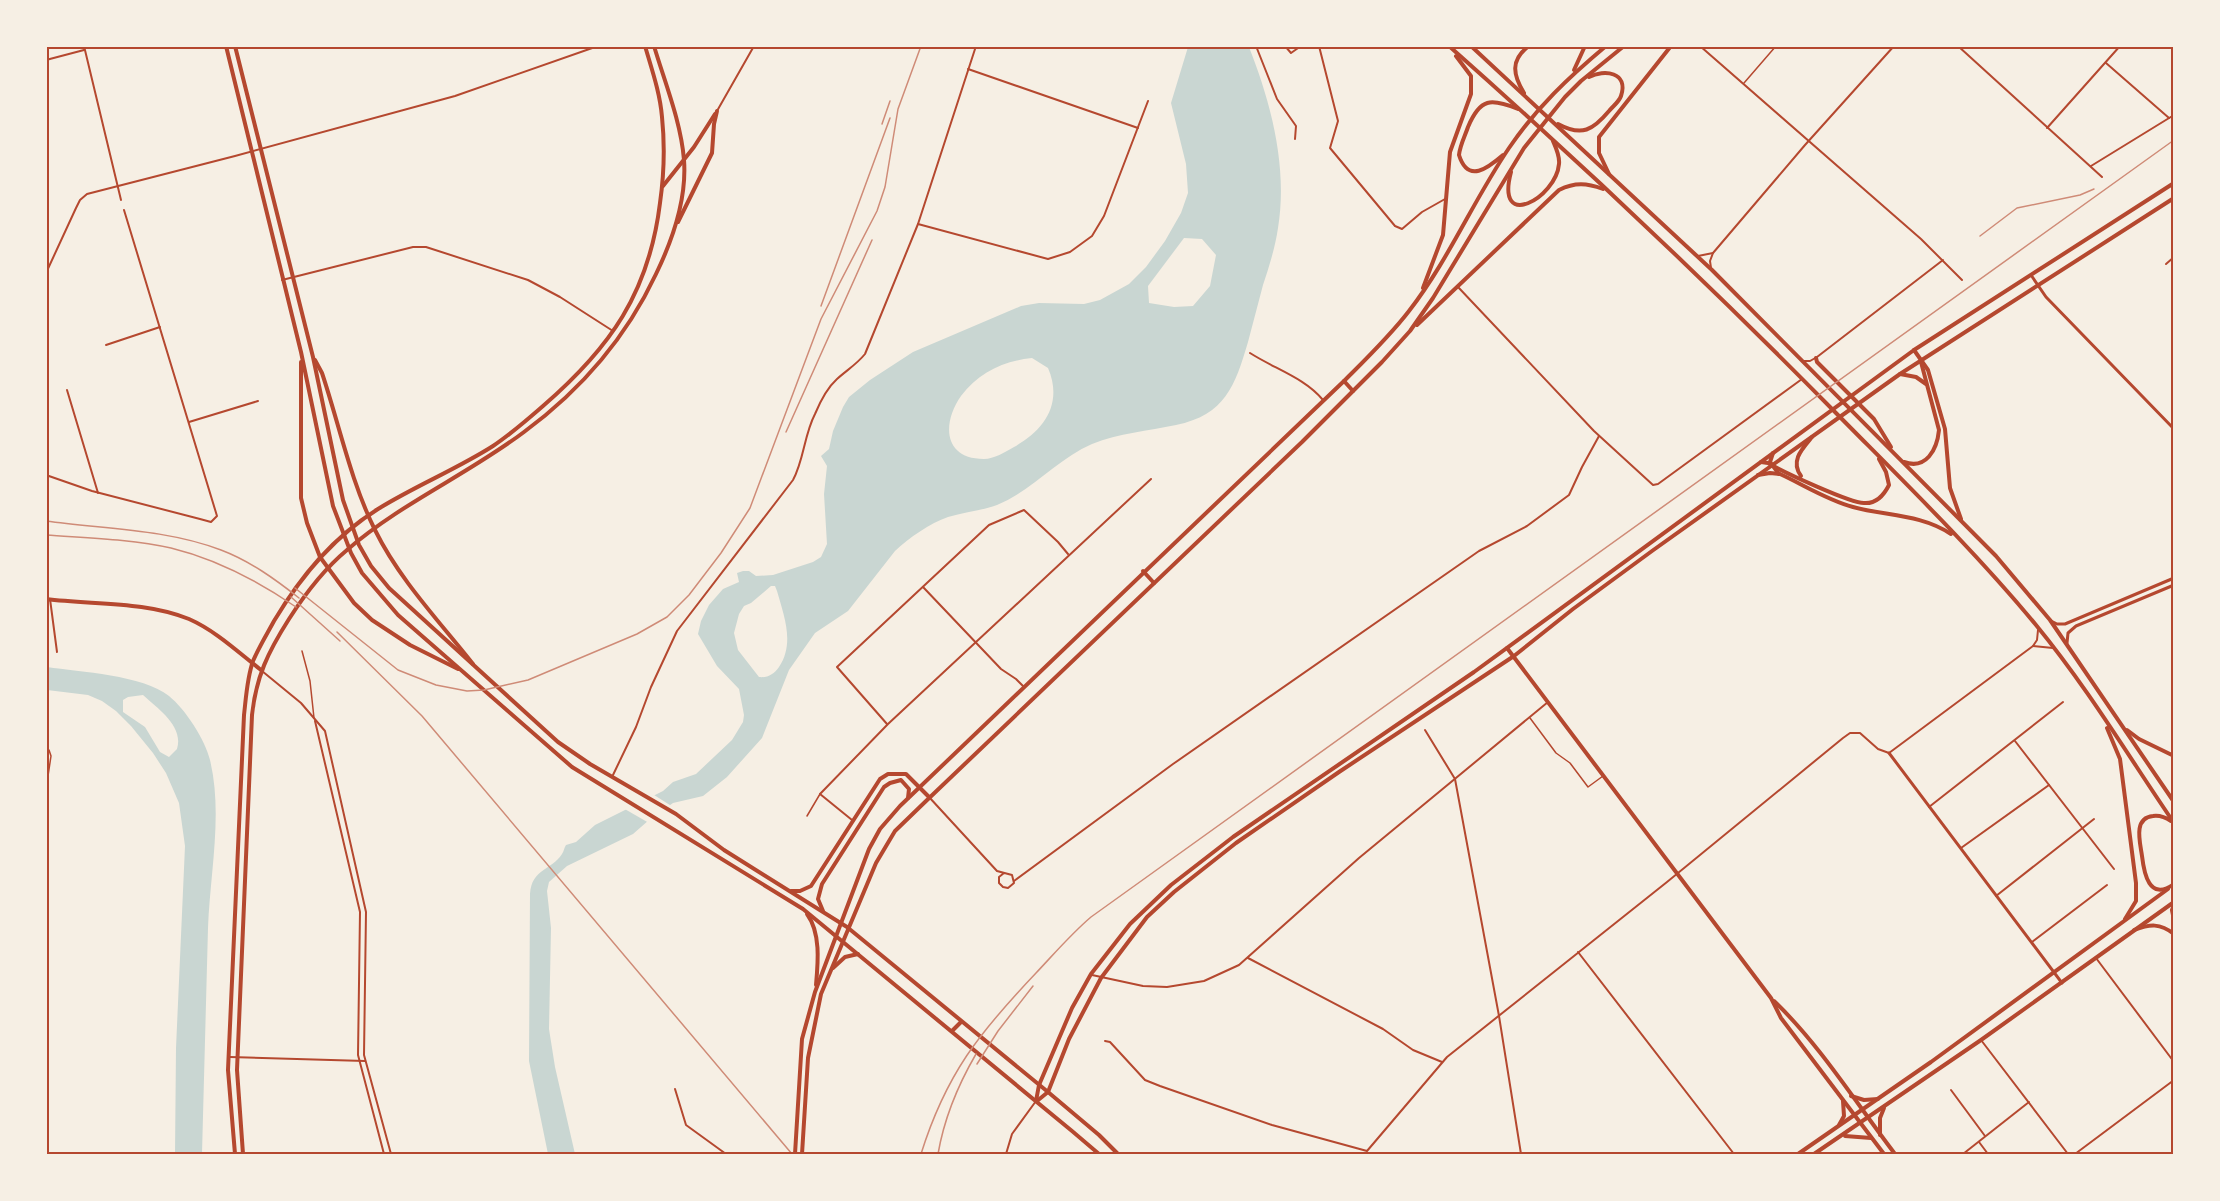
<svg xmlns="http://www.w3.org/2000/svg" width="2220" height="1201" font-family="Merriweather,serif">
	<rect width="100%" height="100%" fill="#f6efe4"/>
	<g fill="#c9d6d2" fill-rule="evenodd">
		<path d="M1188,47H1249C1271,103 1288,167 1278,228C1275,248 1269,267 1263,285C1258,304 1253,323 1248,342C1235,386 1225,415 1176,425C1148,431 1119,433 1092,444C1057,459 1032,491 997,505C981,511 964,512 948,517C930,523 909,538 895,551L848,611L815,633L789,670L762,738L727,777L703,796L673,803L649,820L633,834L567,866L549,882L547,891L551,928L549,1029L555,1067L575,1154H548L529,1061L530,894C532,868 551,871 562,854C564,851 564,848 566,845L576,842L595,825L663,791L673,782L696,774L732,740L743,722L744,715L739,689L717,666L698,634L701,621L709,605L723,589L739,582L737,573L743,571H749L756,576L773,575L813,562L821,557L827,544L824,494L827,466L821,456L829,449L833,431L843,407L849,397L870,380L913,352L1021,306L1039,303L1084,304L1100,300L1129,284L1146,267L1165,241L1181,213L1188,193L1186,164L1171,103ZM1184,238L1202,239L1216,255L1210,286L1193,306L1174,307L1149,303L1148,286ZM1032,358L1048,368C1063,403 1045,430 1014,447C1005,452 994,459 984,459C943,459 942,423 961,396C979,372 1004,361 1032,358ZM771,586H775L777,591C784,616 795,643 779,667C774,674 768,678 759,677L738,650L734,633L739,614L744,606L751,603Z"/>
		<path d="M47,667C80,672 143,675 169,696C185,709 205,739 210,760C223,814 210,873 208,928C206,1003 204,1079 202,1154H175L176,1048L185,846L179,803L166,773L153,753L131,726L116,711L102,701L88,695L47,690ZM143,695C158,709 184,726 177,749L169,757L160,752L145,727L123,712V700L128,697Z"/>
	</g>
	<polygon fill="#f6efe4" points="651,793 673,807 649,823 623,808"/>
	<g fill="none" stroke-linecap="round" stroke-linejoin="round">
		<g stroke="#b5482f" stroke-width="1.5">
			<polyline points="1744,83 1776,46"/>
			<polyline points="302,651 310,681 314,718"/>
			<polyline points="1530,718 1556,753 1570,763 1588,787 1603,776"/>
			<polyline points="48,776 51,756 49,750"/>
			<polyline points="807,816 820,794"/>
		</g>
		<g stroke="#b5482f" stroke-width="2">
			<polyline points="84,46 121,200"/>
			<polyline points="1256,46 1277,99 1296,126 1295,139"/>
			<polyline points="1285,46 1291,53 1301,46"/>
			<polyline points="1319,46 1338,121 1330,148 1395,226 1402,229 1422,212 1445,199"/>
			<polyline points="1700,46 1921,239 1962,280"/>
			<polyline points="1958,46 2102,177"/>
			<polyline points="46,60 84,50"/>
			<polyline points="2106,63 2169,118"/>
			<polyline points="968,69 1138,128"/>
			<polyline points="717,111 754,46"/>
			<polyline points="2047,128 2120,46"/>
			<polyline points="2091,166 2174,115"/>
			<polyline points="918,224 1048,259 1070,252 1092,236 1104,216 1148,101"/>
			<polyline points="1698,256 1713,253"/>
			<polyline points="2166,264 2174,257"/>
			<polyline points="1711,268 1710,261 1713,253 1805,145 1894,46"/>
			<polyline points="46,273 76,208 80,200 87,194 235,156 455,96 598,46"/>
			<polyline points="282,280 413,247 426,247 528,280 560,297 613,331"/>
			<polyline points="1458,287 1594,431 1653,485 1658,484 1802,379"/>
			<polyline points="106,345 160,327"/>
			<path d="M1250,353C1275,369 1305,378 1323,400"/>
			<polyline points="1803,361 1810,361 1817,357 1943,260"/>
			<polyline points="67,390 98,493"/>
			<polyline points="189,422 258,401"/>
			<polyline points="46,475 92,491 200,519 211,522 217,516 124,210"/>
			<polyline points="923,587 1001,669 1016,679 1024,687"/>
			<polyline points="50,599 57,652"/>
			<polyline points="2033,646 2053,648"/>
			<polyline points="262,671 301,703 325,731 366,912 364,1055 391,1154"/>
			<polyline points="315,721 360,912 358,1055 384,1154"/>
			<polyline points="887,724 837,667 989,525 1024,510 1058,542 1068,554"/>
			<polyline points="1425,730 1455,779 1499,1016 1521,1154"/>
			<polyline points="2015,741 2114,869"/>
			<path d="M613,775L636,727L651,687L677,631L793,480C804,460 804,435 815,414C820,402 827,388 837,379C847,370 857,364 865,354L918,224L976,46"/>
			<polyline points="46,786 48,777"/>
			<polyline points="929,797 997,871 1012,875 1014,883 1008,888 1003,887 999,883 999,877 1004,873"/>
			<polyline points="1929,807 2063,702"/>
			<polyline points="852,820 820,794 888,724 1151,479"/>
			<polyline points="1961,848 2049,785"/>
			<polyline points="1014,881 1173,764 1479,551 1527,526 1569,495 1582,467 1599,436"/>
			<polyline points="1996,896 2094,819"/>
			<polyline points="2032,942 2107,885"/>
			<polyline points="1578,952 1734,1154"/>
			<polyline points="1248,958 1383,1029 1413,1050 1442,1062"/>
			<polyline points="2096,958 2174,1062"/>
			<polyline points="1092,975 1143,986 1167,987 1204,981 1239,965 1359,858 1548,702"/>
			<polyline points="1981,1040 2068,1154"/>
			<polyline points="1105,1041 1110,1042 1145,1080 1160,1086 1272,1125 1367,1151 1447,1057 1667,882 1843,738 1850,733 1860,733 1878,749 1889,753 2033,646 2037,640 2038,630"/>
			<polyline points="230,1057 365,1061"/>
			<polyline points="675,1089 686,1125 726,1154"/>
			<polyline points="1951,1090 1985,1136"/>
			<polyline points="1979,1142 1988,1154"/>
			<polyline points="1006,1154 1012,1134 1036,1101"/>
			<polyline points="1963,1154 2029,1102"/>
			<polyline points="2075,1154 2174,1080"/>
		</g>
		<g stroke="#b5482f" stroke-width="3">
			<polyline points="2031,275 2046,297 2174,429"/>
			<polyline points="2051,621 2057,624 2065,624 2174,578"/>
			<polyline points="2067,643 2068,633 2076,626 2174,585"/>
			<polyline points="1889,753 2062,983"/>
		</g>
		<g stroke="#b5482f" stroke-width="4">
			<polyline points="663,186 694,147 715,114"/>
			<polyline points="678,222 712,153 714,124 717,111"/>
			<path d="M46,599C93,605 145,601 189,619C216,631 238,652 261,670"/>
			<polyline points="1507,648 1771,998 1781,1018 1884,1154"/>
			<path d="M1774,1001C1820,1045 1856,1103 1895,1154"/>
			<polyline points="1851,1096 1864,1100 1878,1099"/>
			<polyline points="1036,1101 1039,1085 1072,1008 1091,974 1130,924 1171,885 1233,837 1474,672 1914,350 2174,183"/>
			<polyline points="1037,1101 1048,1092 1069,1039 1101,978 1147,917 1174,892 1236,843 1339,772 1514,656 1573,609 1652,551 1900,374 2174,198"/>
			<polyline points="1839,1125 1844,1116 1843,1101"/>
			<polyline points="1880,1135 1880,1118 1884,1108"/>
			<polyline points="1845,1136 1871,1138"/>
			<path d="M235,1154L228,1070L244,715C246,698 247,678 253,661C259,647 267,634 274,621C301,576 333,537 378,509C415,486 457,469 493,446C511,434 527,420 543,406C610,348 649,293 660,203C664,175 665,146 662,117C660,93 652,70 645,46"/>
			<path d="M243,1154L237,1070L252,715C256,677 268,652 289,619C305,594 323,570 347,550C401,503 467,475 524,432C581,390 626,338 656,274C673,239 687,200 684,160C681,122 665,83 654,46"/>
			<polyline points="1798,1154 1931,1062 2168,889"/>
			<polyline points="1814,1154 1981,1040 2174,902"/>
		</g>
		<g stroke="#b5482f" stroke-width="4">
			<polyline points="226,46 301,352 333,506 351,553 362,573 398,615 572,767 803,909 1072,1131 1099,1154"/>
			<polyline points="235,46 313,357 343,500 359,545 371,566 389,588 558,742 590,764 676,814 724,850 847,927 1048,1092 1099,1135 1118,1154"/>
			<path d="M1449,46C1581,163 1710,285 1834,411C1903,481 1974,550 2036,625C2087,687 2129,757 2174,823"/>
			<polyline points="1471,46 1712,270 1996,556 2050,620 2174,802"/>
			<polyline points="1478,46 1503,46"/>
			<polyline points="1574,70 1585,46"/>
			<path d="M1524,93C1513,75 1510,60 1529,46"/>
			<path d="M1558,124C1582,137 1593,130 1609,111C1613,106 1619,102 1621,96C1629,72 1604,69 1589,77"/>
			<path d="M1503,155C1488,168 1468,184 1459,155C1460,145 1465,136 1468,127C1480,98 1491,98 1518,109"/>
			<path d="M1511,172C1495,232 1556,198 1559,164C1560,156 1556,148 1553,141"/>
			<polyline points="1609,174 1599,153 1599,137 1671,46"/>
			<polyline points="1423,288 1443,235 1450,152 1471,94 1471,76 1456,56"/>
			<path d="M1417,325L1559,190C1575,182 1587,183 1603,189"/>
			<polyline points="1914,350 1928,370 1945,429 1950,488 1961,519"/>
			<polyline points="1816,358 1817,362 1874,419 1891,447"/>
			<path d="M315,360L322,373C339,424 351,482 375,530C399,579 439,621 473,664"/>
			<polyline points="301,362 301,498 307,523 320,557 354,603 372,620 410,645 458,669"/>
			<polyline points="1900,374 1916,377 1926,384"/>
			<polyline points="1344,381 1353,391"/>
			<polyline points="1773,453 1770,462 1779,474"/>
			<path d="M1761,462L1768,463C1783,472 1850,503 1864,503C1876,504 1884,495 1889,485L1886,472L1879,459"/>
			<path d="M1904,462C1926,470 1937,450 1939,430L1921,362"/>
			<path d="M1758,475L1770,473L1780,474C1804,485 1827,500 1853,507C1886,516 1921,514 1951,534"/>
			<path d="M1801,476C1790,461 1802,449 1812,437"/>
			<polyline points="1143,571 1154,583"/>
			<polyline points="2107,728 2120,759 2136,883 2136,901 2125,919"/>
			<polyline points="2127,730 2139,739 2174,756"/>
			<polyline points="2173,799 2174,791"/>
			<path d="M2171,821C2165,817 2160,815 2153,816C2133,818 2140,842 2142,856C2144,873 2149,902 2174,884"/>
			<polyline points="791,891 800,891 811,886 880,779 888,774 906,774 929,797"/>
			<polyline points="2174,905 2172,910 2174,920"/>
			<polyline points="823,911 818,899 822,884 884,787 890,783 901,780 909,789 908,798"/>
			<path d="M807,914C821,933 818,963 816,985"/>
			<path d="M2134,930C2150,924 2160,923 2174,934"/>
			<polyline points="833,968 845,957 858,954"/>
			<polyline points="952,1031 961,1022"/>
			<path d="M795,1154L802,1039L815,992L869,849L880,829L900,806L1344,381C1366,359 1389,337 1409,311C1448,261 1473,201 1509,148C1536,108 1569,77 1606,46"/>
			<polyline points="802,1154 808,1058 821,994 876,863 895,831 925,802 1302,442 1382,362 1410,331 1433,298 1524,148 1565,97 1581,81 1624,46"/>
		</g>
		<g stroke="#cf8b77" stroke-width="1.5">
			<polyline points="882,124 890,101"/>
			<polyline points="1980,236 2017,208 2080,195 2094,189"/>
			<polyline points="821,306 890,118"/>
			<polyline points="786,432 872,240"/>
			<path d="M46,521C104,529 166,529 221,550C250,561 275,579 299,598"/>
			<path d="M46,535C87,538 131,539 171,548C216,559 258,581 296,607"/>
			<polyline points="295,588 398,670 436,685 467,691 484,690 528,680 637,634 667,617 689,595 721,553 750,508 821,319 877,211 885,187 898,109 921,46"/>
			<polyline points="291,597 340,641"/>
			<polyline points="337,632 422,716 792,1154"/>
			<polyline points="977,1064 998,1031 1033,986"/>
			<path d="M921,1154C946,1074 979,1033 1036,973C1054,954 1071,934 1091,917L2174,140"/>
			<path d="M938,1154C944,1119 958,1085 976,1054"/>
		</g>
	</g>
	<rect width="2220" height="1201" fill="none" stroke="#f6efe4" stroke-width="96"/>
	<rect x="48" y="48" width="2124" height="1105" fill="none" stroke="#b5482f" stroke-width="2"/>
</svg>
